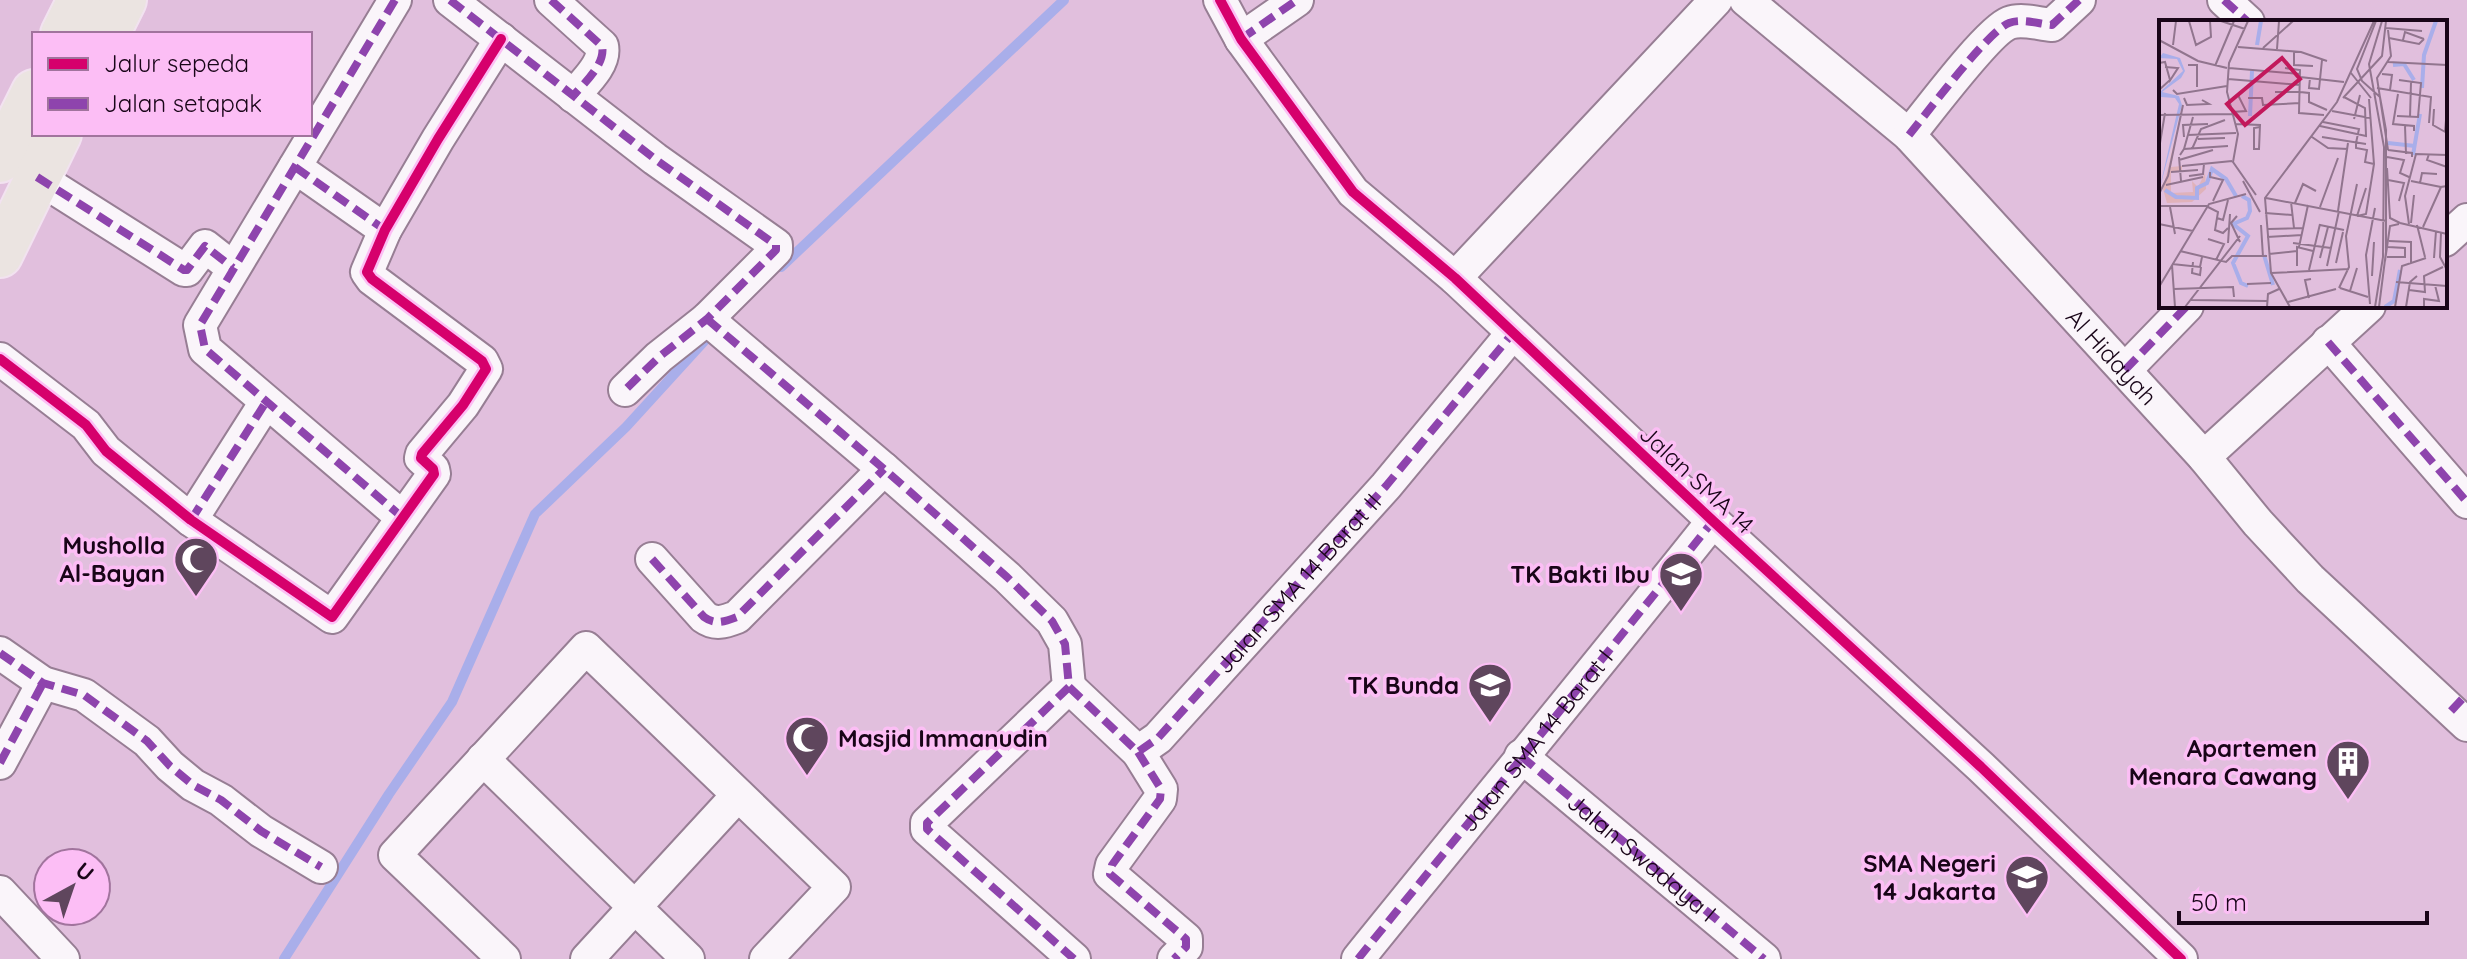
<svg xmlns="http://www.w3.org/2000/svg" width="2467" height="959" font-family="Quicksand,sans-serif">
	<rect width="100%" height="100%" fill="#e1bfdd"/>
	<g fill="none" stroke-linecap="round" stroke-linejoin="round">
		<g stroke="#a9aeea" stroke-width="10">
			<polyline points="781,267 1064,0"/>
			<polyline points="284,959 389,794 452,702 535,514 626,427 709,336"/>
		</g>
		<g stroke="#977e94" stroke-width="36">
			<g id="street">
				<polyline points="395,0 200,325 205,349 402,517"/>
				<polyline points="450,0 655,159 776,245 776,250 707,319 659,357 625,390"/>
				<path d="M551,0L602,46C606,64 584,83 573,96"/>
				<polyline points="1220,0 1241,39 1353,192 1455,278 1713,521 1981,767 2181,959"/>
				<path id="s1" d="M1746,0L1909,135L2204,457L2258,523L2310,579L2467,725"/>
				<polyline points="2224,0 2248,22"/>
				<polyline points="1241,39 1297,0"/>
				<path d="M1909,135C1927,113 1988,31 2009,23C2022,18 2039,24 2052,25L2079,0"/>
				<polyline points="295,167 385,230"/>
				<polyline points="37,177 184,270 187,270 205,246 233,268"/>
				<polyline points="2445,240 2467,220"/>
				<polyline points="1455,278 1716,0"/>
				<polyline points="707,319 884,469 1007,577 1052,621 1065,644 1069,687 927,823 927,829 1074,959"/>
				<polyline points="2328,342 2467,502"/>
				<polyline points="0,359 86,425 106,451 191,520 332,617 434,474 433,469 421,458 422,454 463,405 486,369 482,361 372,279 367,272 385,230 438,139 501,39"/>
				<polyline points="2125,370 2187,306"/>
				<polyline points="2204,457 2369,306"/>
				<polyline points="191,520 266,402"/>
				<path d="M652,559L704,617C715,625 724,622 737,617L884,469"/>
				<polyline points="0,653 43,683 84,695 147,741 170,766 193,785 221,800 261,831 321,867"/>
				<path id="s2" d="M1069,687L1138,752L1158,738L1386,486L1512,334"/>
				<polyline points="1138,752 1161,789 1160,799 1112,865 1110,874 1186,939 1186,947 1174,959"/>
				<polyline points="1521,756 1764,959"/>
				<polyline points="483,759 688,959"/>
				<polyline points="0,763 43,683"/>
				<polyline points="0,892 63,959"/>
				<polyline points="504,959 395,855 586,648 834,887 766,959"/>
				<polyline points="587,959 738,795"/>
				<path d="M1358,959C1476,813 1596,668 1713,521"/>
			</g>
		</g>
		<g stroke="#f2e2f0" stroke-width="48">
			<g id="primary">
				<polyline points="63,34 80,0"/>
				<polyline points="107,34 124,0"/>
				<polyline points="0,160 34,92"/>
				<polyline points="0,255 59,134"/>
			</g>
		</g>
		<use href="#street" stroke="#faf5fa" stroke-width="32"/>
		<use href="#primary" stroke="#ebe4e1" stroke-width="44"/>
		<g stroke="#8e44ad" stroke-width="8" stroke-dasharray="16 8" stroke-linecap="butt">
			<polyline points="395,0 200,325 205,349 402,517"/>
			<polyline points="450,0 655,159 776,245 776,250 707,319 659,357 625,390"/>
			<path d="M551,0L602,46C606,64 584,83 573,96"/>
			<polyline points="2224,0 2248,22"/>
			<polyline points="1241,39 1297,0"/>
			<path d="M1909,135C1927,113 1988,31 2009,23C2022,18 2039,24 2052,25L2079,0"/>
			<polyline points="295,167 385,230"/>
			<polyline points="37,177 184,270 187,270 205,246 233,268"/>
			<polyline points="707,319 884,469 1007,577 1052,621 1065,644 1069,687 927,823 927,829 1074,959"/>
			<polyline points="2328,342 2467,502"/>
			<polyline points="2125,370 2187,306"/>
			<polyline points="191,520 266,402"/>
			<path d="M652,559L704,617C715,625 724,622 737,617L884,469"/>
			<polyline points="0,653 43,683 84,695 147,741 170,766 193,785 221,800 261,831 321,867"/>
			<polyline points="1069,687 1138,752 1158,738 1386,486 1512,334"/>
			<polyline points="2451,711 2467,694"/>
			<polyline points="1138,752 1161,789 1160,799 1112,865 1110,874 1186,939 1186,947 1174,959"/>
			<path id="s3" d="M1521,756L1764,959"/>
			<polyline points="0,763 43,683"/>
			<path id="s4" d="M1358,959C1476,813 1596,668 1713,521"/>
		</g>
		<g stroke="#fcbef5" stroke-width="15">
			<g id="cycleway">
				<polyline points="1220,0 1241,39 1353,192 1455,278 1713,521 1981,767 2181,959"/>
				<polyline points="0,359 86,425 106,451 191,520 332,617 434,474 433,469 421,458 422,454 463,405 486,369 482,361 372,279 367,272 385,230 438,139 501,39"/>
			</g>
		</g>
		<use href="#cycleway" stroke="#d6006c" stroke-width="10"/>
	</g>
	<defs>
		<g id="mosque-pin" transform="scale(2.3)"><path d="M0 17L-7.5 6A9.5 9.5 0 1 1 7.5 6Z" fill="#5f465d" stroke="#fcbef5"/><path d="M3.5-4.9A6 6 0 1 0 3.5 4.9A5 5 0 1 1 3.5-4.9Z" fill="#fff"/></g>
		<g id="school-pin" transform="scale(2.3)"><path d="M0 17L-7.5 6A9.5 9.5 0 1 1 7.5 6Z" fill="#5f465d" stroke="#fcbef5"/><path d="M0-5L7-2L0 1L-7-2ZM-4 1L0 2.5L4 1V4Q0 6-4 4Z" fill="#fff"/></g>
		<g id="building-pin" transform="scale(2.3)"><path d="M0 17L-7.5 6A9.5 9.5 0 1 1 7.5 6Z" fill="#5f465d" stroke="#fcbef5"/><path d="M-4-6H4V6H1V3H-1V6H-4ZM-2.5-4.3h1.7v1.8h-1.7ZM.8-4.3h1.7v1.8H.8ZM-2.5-1h1.7V.8h-1.7ZM.8-1h1.7V.8H.8Z" fill="#fff"/></g>
	</defs>
	<g fill-rule="evenodd">
		<use href="#mosque-pin" x="196" y="559"/>
		<use href="#school-pin" x="1681" y="574"/>
		<use href="#school-pin" x="1490" y="685"/>
		<use href="#mosque-pin" x="807" y="738"/>
		<use href="#building-pin" x="2348" y="762"/>
		<use href="#school-pin" x="2027" y="877"/>
	</g>
	<g text-anchor="middle" dominant-baseline="central" stroke-width="7" stroke-linejoin="round" paint-order="stroke">
		<g font-size="24" fill="#190518" stroke="#fcbef5">
			<text stroke="none"><textPath href="#s1" startOffset="512">Al Hidayah</textPath></text>
			<text transform="translate(1697 479) rotate(43)">Jalan SMA 14</text>
			<text stroke="none"><textPath href="#s2" startOffset="328">Jalan SMA 14 Barat II</textPath></text>
			<text stroke="none"><textPath href="#s4" startOffset="282">Jalan SMA 14 Barat I</textPath></text>
			<text stroke="none"><textPath href="#s3" startOffset="158">Jalan Swadaya I</textPath></text>
		</g>
		<g font-size="24" font-weight="bold" fill="#190518" stroke="#fcbef5" text-anchor="end">
			<text x="165" y="545">Musholla<tspan x="165" dy="28">Al-Bayan</tspan></text>
			<text x="1650" y="574">TK Bakti Ibu</text>
			<text x="1459" y="685">TK Bunda</text>
			<text x="838" y="738" text-anchor="start">Masjid Immanudin</text>
			<text x="2317" y="748">Apartemen<tspan x="2317" dy="28">Menara Cawang</tspan></text>
			<text x="1996" y="863">SMA Negeri<tspan x="1996" dy="28">14 Jakarta</tspan></text>
		</g>
	</g>
	<g transform="translate(2159 20)">
		<rect width="288" height="288" fill="#e1bfdd"/>
		<path d="M21,97L12,147L23,146V151H12V173L34,172L33,161L39,167L46,153L47,169L33,182L8,183L4,169Z" fill="#e0b2ba"/>
		<path d="M4,33L21,38L26,51L22,58L3,72L20,76L23,85L0,171L20,84L16,78L2,77L1,72L24,51L18,39L0,38Z" fill="#a9aeea"/>
		<path fill="none" stroke="#a9aeea" stroke-width="4" d="M98,25L102,1M234,45L245,44L255,60M263,68L265,35L277,1M91,96L93,51M229,123L256,126M254,135L261,94M6,170L17,177L38,178V168L48,163L53,149L67,159L77,176M83,176L90,180L91,191L88,198L74,204L89,216L74,243L82,263L89,266M105,235L114,265M226,287L235,281L241,250"/>
		<path fill="none" stroke="#91758e" stroke-width="2" d="M30,1L37,25L52,17L51,1M62,1L86,9M89,1L70,43L68,72L79,114L74,142L97,175M217,1L198,49L203,61L221,77L227,110V232L220,287M227,8L263,11M230,18L260,24L265,19M0,20L39,41L68,48M244,20L246,12L265,19M14,25L17,1M79,27L142,32L168,41M104,28L134,1M118,29L120,1M135,32V45L154,46M229,42L288,45M0,43L6,42L11,60L0,70M29,45H38V67M56,46L75,1M6,47L19,48L10,62M70,48L141,54M126,48L141,50L140,93L165,95M192,53L212,78M223,54L233,55L231,70M141,57L185,62M151,58L150,68L160,69L163,40M69,59L141,65M218,68L272,77L270,103M14,70L18,74L68,66M116,72H141M141,72L150,73V82L168,90M239,74L234,104L255,106V111M25,78L28,85L50,84L43,80M89,78H103L104,85L141,83M184,78L223,36L227,1M275,89L274,105L288,113M173,91L211,98M73,92L87,91L79,75M0,95L73,94M238,96L259,97L262,63L240,60M251,97L252,62M195,99L201,75M164,102L200,109L197,123M77,104L101,105L100,129H95V108L101,107M161,106L207,116L206,88L185,77M246,106L247,134M286,112L288,88M29,115L77,113M25,117L24,105L49,104M153,117L169,128L189,129M163,117L207,124M39,119L66,118M197,123V128L208,130L206,142L215,144M0,129L6,93M25,129L34,97M33,129L42,109L66,100M229,130L218,58L232,36L229,10M229,130L253,133V137M270,134L268,140L288,147M21,135L25,129L69,126M20,137L22,161M228,137L245,140L241,153L250,157M20,140L54,130M23,146L73,141M228,148L231,198L241,203M12,152L39,150M51,152V157L64,160L54,181M30,156L44,154L45,144M229,160L245,163L240,181M84,161L101,192M252,161L282,167M261,163L263,153L278,154M7,165L44,157M0,174L9,156L24,85M107,178L227,201M132,182L135,208M136,183L144,164L157,171M1,186H48M11,187L16,214M49,187L59,192L56,210L64,213L69,208M161,187L179,138M179,191L189,123M106,193L133,195M78,196L72,203L81,222M198,196L207,194L215,144L210,79M198,196L207,168M58,198L64,200L69,180M241,203L288,214M252,203L255,175M0,204L34,211M250,204L246,176L257,134L288,135M102,205L104,237M161,205L185,210M258,205L266,237M264,207L282,167L288,166M109,209L144,208M282,213L281,237L288,250M108,217L143,215M49,219L65,224L57,240M230,221L252,222V243M69,223L71,194M134,223L172,228M140,227L149,185M21,231L67,242L73,236H108M110,234L138,231M228,237H246V228L229,227M161,238L169,207M275,238L277,211M226,241L231,206L240,204M34,242L33,253L41,255L42,247M177,243L184,212M13,244L41,247L43,237M13,245L16,287M138,246V227L154,231M168,246L180,191M150,250L161,204M112,253L190,249M213,256L215,222M237,262L288,266M88,264L112,263M0,267L50,184L87,174M180,268L190,247L187,216L198,164M181,268L209,277M15,269L74,267L75,277M250,270L266,272L265,256L284,247M191,271L198,248M150,278L146,260L152,259M32,280L108,281M129,282L177,269M211,284L207,235L216,188M26,287L81,216M108,287L109,274L120,269M131,287L112,253L106,178L178,82L215,1M216,287L224,237L225,127L210,44L223,1M236,287L243,246L267,238M247,287L251,262L258,256M260,287H288M265,287V279L280,281L276,265"/>
		<path fill="#c2185b" fill-opacity="0.15" stroke="#c2185b" stroke-width="4" d="M123,38L141,59L86,105L68,84Z"/>
		<rect width="288" height="288" fill="none" stroke="#190518" stroke-width="4"/>
	</g>
	<rect x="32" y="32" width="280" height="104" fill="#fcbef5" stroke="#a1749d" stroke-width="2"/>
	<rect x="48" y="58" width="40" height="12" fill="#d6006c" stroke="#a1749d" stroke-width="2"/>
	<text x="104" y="72" font-size="24" fill="#190518">Jalur sepeda</text>
	<rect x="48" y="98" width="40" height="12" fill="#8e44ad" stroke="#a1749d" stroke-width="2"/>
	<text x="104" y="112" font-size="24" fill="#190518">Jalan setapak</text>
	<g transform="translate(72 887) rotate(40)"><circle r="38" fill="#fcbef5" stroke="#a1749d" stroke-width="2"/>
	<path d="M0-6L14 30L0 20L-14 30Z" fill="#5f465d"/>
	<text y="-12" font-size="22" font-weight="bold" text-anchor="middle" fill="#190518">U</text>
	</g>
	<path d="M2179 911v12h248v-12" fill="none" stroke="#190518" stroke-width="4"/>
	<text x="2191" y="911" font-size="24" fill="#190518" stroke="#fcbef5" stroke-width="6" paint-order="stroke">50 m</text>
</svg>
